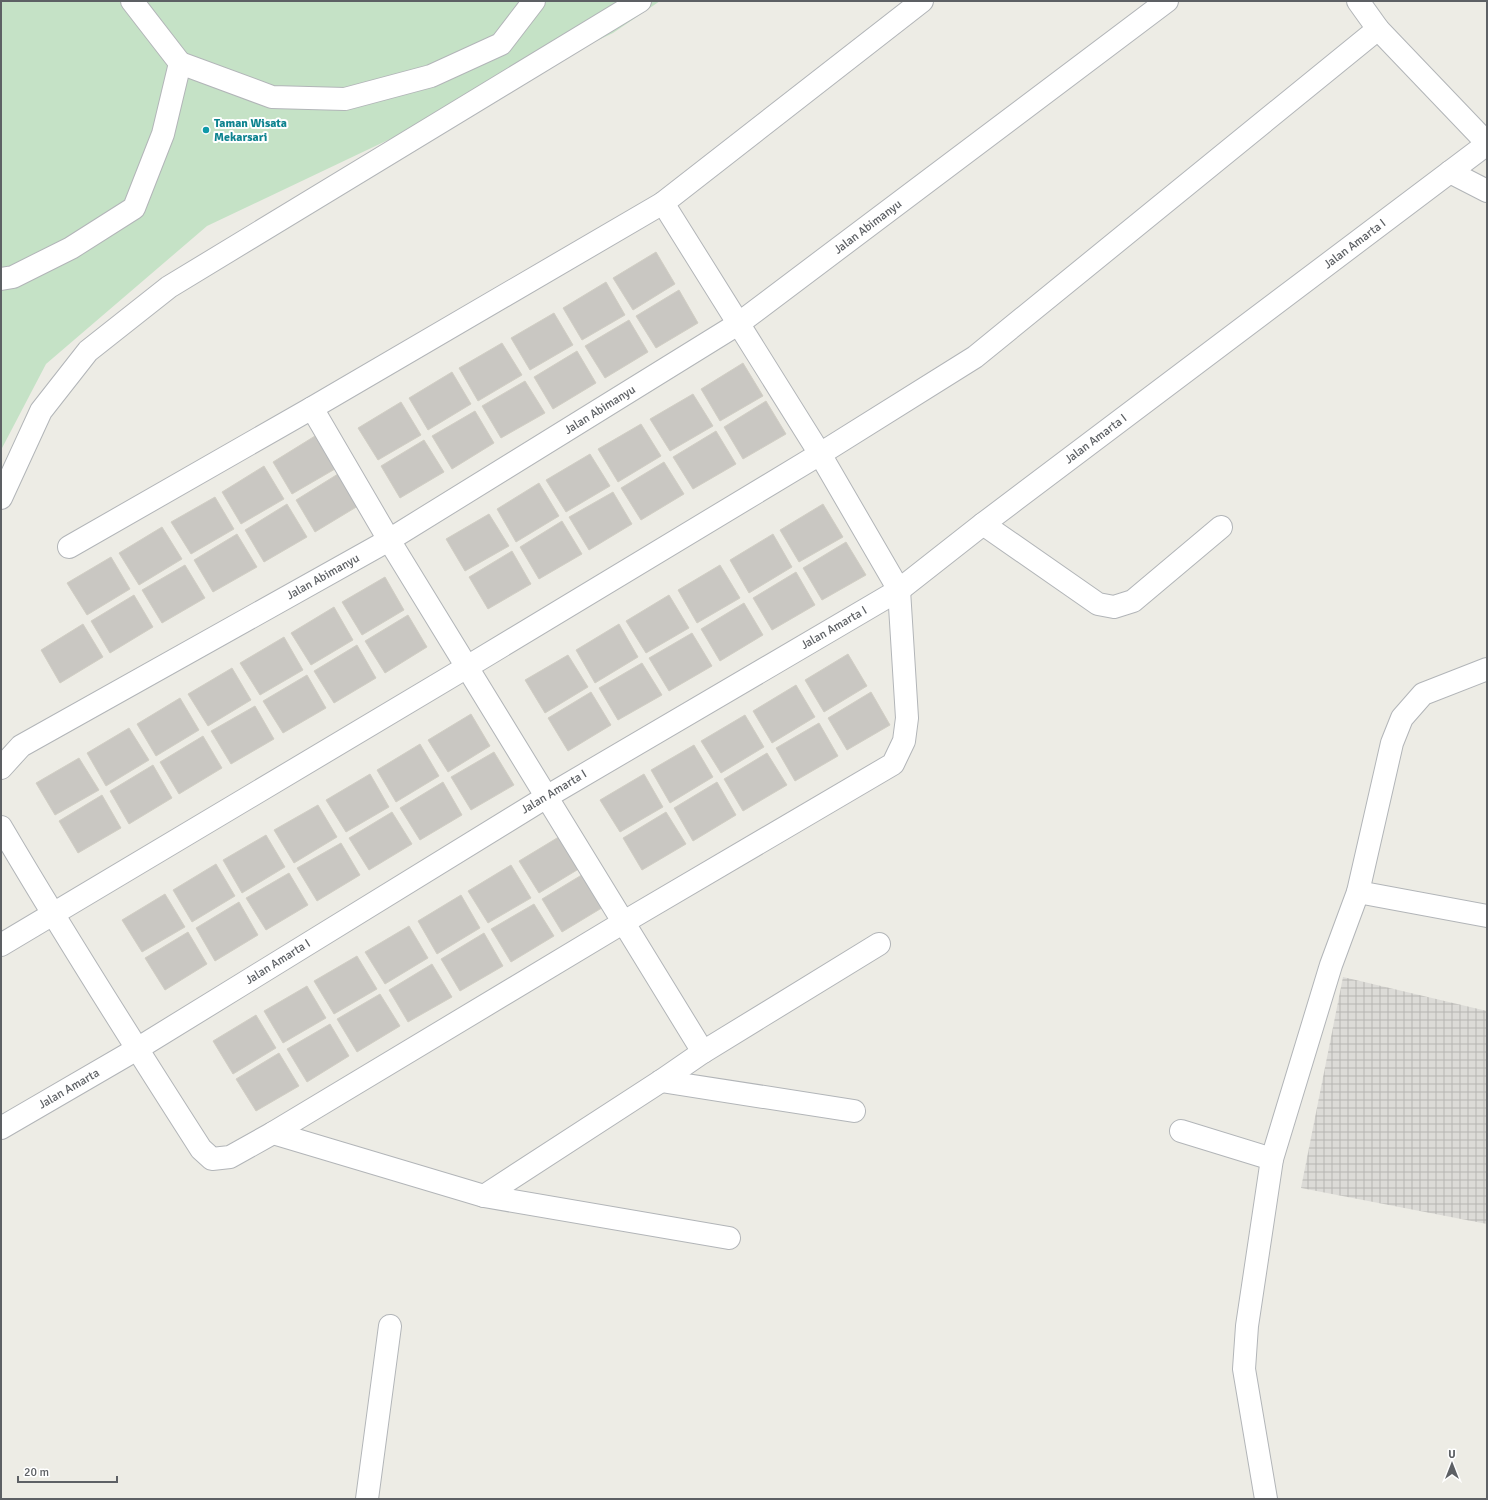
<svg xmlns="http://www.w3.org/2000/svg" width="1488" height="1500" font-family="Signika,sans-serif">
	<defs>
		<pattern id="industrial-grid" width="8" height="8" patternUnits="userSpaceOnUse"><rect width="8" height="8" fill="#dcdbd7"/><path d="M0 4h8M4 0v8" fill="none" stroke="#b6b5b2"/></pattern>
	</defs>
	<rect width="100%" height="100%" fill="#edece5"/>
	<polygon fill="url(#industrial-grid)" points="1343,977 1487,1011 1487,1224 1301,1188"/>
	<polygon fill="#c5e2c6" points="1,1 660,1 613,33 207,226 46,364 1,450"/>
	<g fill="#c9c7c2" stroke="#d1cec4">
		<polygon points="656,252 675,284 633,310 613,278"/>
		<polygon points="606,282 625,315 582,340 563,308"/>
		<polygon points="679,290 698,323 656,348 636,316"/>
		<polygon points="554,313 573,345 530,370 511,338"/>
		<polygon points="629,320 648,352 605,378 585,346"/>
		<polygon points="502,343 522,375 478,401 459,368"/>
		<polygon points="577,351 596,383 553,409 534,377"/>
		<polygon points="743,363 763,396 720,421 701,389"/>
		<polygon points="452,372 471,404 428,430 409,398"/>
		<polygon points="525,381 545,413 501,438 482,406"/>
		<polygon points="693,394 713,426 670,451 650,419"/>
		<polygon points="766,401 786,434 743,459 724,427"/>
		<polygon points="401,402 421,435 378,460 358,428"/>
		<polygon points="475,411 494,443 452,469 432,436"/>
		<polygon points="641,424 661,456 618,482 598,449"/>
		<polygon points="716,431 736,464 693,489 673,457"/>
		<polygon points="315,436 335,469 292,494 273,462"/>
		<polygon points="424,440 444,472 400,498 381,466"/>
		<polygon points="590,454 610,486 566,512 546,480"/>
		<polygon points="664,462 684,494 641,520 621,488"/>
		<polygon points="264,466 284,499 241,524 222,492"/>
		<polygon points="338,474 358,506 315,532 296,500"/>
		<polygon points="539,483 559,516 516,542 497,509"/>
		<polygon points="613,492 632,524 589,550 569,517"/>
		<polygon points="215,497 234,529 191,554 171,522"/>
		<polygon points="287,504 307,537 264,562 245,530"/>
		<polygon points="823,504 843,537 799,562 780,530"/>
		<polygon points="489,514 509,546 465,571 446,539"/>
		<polygon points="562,521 582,554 539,579 520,547"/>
		<polygon points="162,527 182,559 139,585 119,553"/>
		<polygon points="237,534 257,567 213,592 194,560"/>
		<polygon points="773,534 792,567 749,593 730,560"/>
		<polygon points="846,542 866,575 822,600 803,568"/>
		<polygon points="512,551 531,584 488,609 469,577"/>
		<polygon points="111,557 130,589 87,615 67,583"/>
		<polygon points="185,565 205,598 162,623 142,590"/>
		<polygon points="720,565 740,598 697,623 678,590"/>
		<polygon points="796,572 815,605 772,630 753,598"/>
		<polygon points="385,577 404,610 362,635 342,602"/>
		<polygon points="134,595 153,627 110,653 91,621"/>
		<polygon points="669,595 689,628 646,653 626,621"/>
		<polygon points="744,603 763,635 720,661 701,629"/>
		<polygon points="334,607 353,640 311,665 291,633"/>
		<polygon points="408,615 427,647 385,673 365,641"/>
		<polygon points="83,624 103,657 60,683 41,650"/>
		<polygon points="619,624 638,657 595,683 576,650"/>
		<polygon points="692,633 712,666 669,691 649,658"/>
		<polygon points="284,637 303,670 260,695 240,663"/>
		<polygon points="357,645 376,678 334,703 314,671"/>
		<polygon points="848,654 867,686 824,712 805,680"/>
		<polygon points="568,655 588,687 545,713 525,680"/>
		<polygon points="642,663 662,695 618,720 599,688"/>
		<polygon points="232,668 251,700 208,726 188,694"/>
		<polygon points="307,675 326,708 283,733 263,701"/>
		<polygon points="796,685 815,717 772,743 753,711"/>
		<polygon points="591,692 611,725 568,751 548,718"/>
		<polygon points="871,692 890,725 847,750 828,718"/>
		<polygon points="180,698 199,730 156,756 137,724"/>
		<polygon points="255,706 274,739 231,764 211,731"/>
		<polygon points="471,714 490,746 448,772 428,740"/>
		<polygon points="745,715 764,747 721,773 701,741"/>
		<polygon points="819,723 838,756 795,781 776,748"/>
		<polygon points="129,728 149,760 106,786 87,753"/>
		<polygon points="203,736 222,768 179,794 160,762"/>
		<polygon points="420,744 439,776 396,802 377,770"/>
		<polygon points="694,745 713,777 670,803 651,770"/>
		<polygon points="494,752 514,785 471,810 451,777"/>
		<polygon points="767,753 787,785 743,811 724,779"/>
		<polygon points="79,758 99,790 55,815 36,783"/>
		<polygon points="153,765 172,798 129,824 110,791"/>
		<polygon points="370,774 389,807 346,832 326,800"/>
		<polygon points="644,774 663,807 620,832 600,800"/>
		<polygon points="443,782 462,815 420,840 400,808"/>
		<polygon points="717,782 736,815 693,841 674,808"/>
		<polygon points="102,795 121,828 78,853 59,821"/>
		<polygon points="318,805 337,837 294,863 274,830"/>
		<polygon points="392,812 412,844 369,870 349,838"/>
		<polygon points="666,812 686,844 642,870 623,838"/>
		<polygon points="266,835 285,867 242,893 223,860"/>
		<polygon points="562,835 582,867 539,893 519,861"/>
		<polygon points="341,843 360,875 317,901 297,868"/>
		<polygon points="216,864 235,896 192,922 173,890"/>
		<polygon points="511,865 531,898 488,923 468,891"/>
		<polygon points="289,873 308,905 266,930 246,898"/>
		<polygon points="585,873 605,906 562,932 542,899"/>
		<polygon points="165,894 185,927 142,952 122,920"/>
		<polygon points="461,895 480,928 437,954 418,921"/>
		<polygon points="239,902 258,935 215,961 196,928"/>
		<polygon points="534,904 554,936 511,962 491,929"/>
		<polygon points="409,926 428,958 385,984 365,952"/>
		<polygon points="188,932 207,964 165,990 145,958"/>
		<polygon points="484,933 503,966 460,991 441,959"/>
		<polygon points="357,956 377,989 334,1014 314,981"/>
		<polygon points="432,964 452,997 408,1022 389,990"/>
		<polygon points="307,986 326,1018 283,1043 264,1011"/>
		<polygon points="380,994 400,1026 357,1052 337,1019"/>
		<polygon points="256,1015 276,1048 233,1074 213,1041"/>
		<polygon points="330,1024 349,1056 307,1082 287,1049"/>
		<polygon points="279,1053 299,1086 256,1111 236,1079"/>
	</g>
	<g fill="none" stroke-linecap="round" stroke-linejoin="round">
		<g stroke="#b2b5b8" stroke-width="24">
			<g id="minor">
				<polyline points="1358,1 1378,29 1487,143"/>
				<polyline points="180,63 272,97 345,99 431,76 501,44 534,1"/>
				<polyline points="1450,172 1487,191"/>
				<polyline points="1,279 13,277 71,248 134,208 163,134 180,63 132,1"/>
				<polyline points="312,408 389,540 703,1052"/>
				<polyline points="1,498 41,411 88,351 169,287 640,1"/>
				<polyline points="983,524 1098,604 1114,607 1133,601 1221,527"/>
				<polyline points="69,547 312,408 663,203 922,1"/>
				<polyline points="1,768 21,746 389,540 738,324 1167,1"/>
				<path d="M1,827C65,936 133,1043 201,1149L212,1159L230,1157L273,1133L624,922L893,764L904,741L907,718L899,590L820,454L663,203"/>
				<polyline points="1358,892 1487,916"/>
				<polyline points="1,945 467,667 820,454 975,357 1378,29"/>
				<polyline points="661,1081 854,1111"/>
				<polyline points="1,1128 137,1049 548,796 899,590 983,524 1487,144"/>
				<polyline points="1181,1131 1272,1159"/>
				<polyline points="273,1133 484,1196 729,1238"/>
				<polyline points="484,1196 661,1081 703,1052 879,944"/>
				<polyline points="367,1499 390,1326"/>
				<polyline points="1266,1499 1244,1369 1247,1326 1272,1159 1331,965 1358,892 1392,743 1402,718 1423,694 1487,669"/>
			</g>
		</g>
		<use href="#minor" stroke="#fff" stroke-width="22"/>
	</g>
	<circle fill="#0f9aa8" stroke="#fff" stroke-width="1.5" cx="206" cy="130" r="4"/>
	<g text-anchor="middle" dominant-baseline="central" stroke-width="4" stroke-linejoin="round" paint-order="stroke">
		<g font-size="12" font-weight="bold" fill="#0d838f" stroke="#fff" text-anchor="start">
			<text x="214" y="123">Taman Wisata<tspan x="214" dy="14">Mekarsari</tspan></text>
		</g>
		<g font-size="12" fill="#5d6064" stroke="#fff">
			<text transform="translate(868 227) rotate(-37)">Jalan Abimanyu</text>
			<text transform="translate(1355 244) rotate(-37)">Jalan Amarta I</text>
			<text transform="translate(600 410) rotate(-32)">Jalan Abimanyu</text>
			<text transform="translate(1096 439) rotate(-37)">Jalan Amarta I</text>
			<text transform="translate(323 577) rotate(-29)">Jalan Abimanyu</text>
			<text transform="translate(834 628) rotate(-30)">Jalan Amarta I</text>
			<text transform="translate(554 792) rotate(-31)">Jalan Amarta I</text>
			<text transform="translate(278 962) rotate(-32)">Jalan Amarta I</text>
			<text transform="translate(69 1089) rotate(-30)">Jalan Amarta</text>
		</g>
	</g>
	<rect width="1488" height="1500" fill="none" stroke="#5d6064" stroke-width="4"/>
	<g transform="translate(1452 1464)" stroke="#ffffff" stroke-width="3" paint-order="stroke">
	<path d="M0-3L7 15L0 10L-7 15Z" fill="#5d6064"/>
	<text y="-6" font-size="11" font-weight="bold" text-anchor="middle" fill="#5d6064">U</text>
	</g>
	<path d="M18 1476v6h99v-6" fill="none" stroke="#5d6064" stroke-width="2"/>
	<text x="24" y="1476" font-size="12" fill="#5d6064" stroke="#ffffff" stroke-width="3" paint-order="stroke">20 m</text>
</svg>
